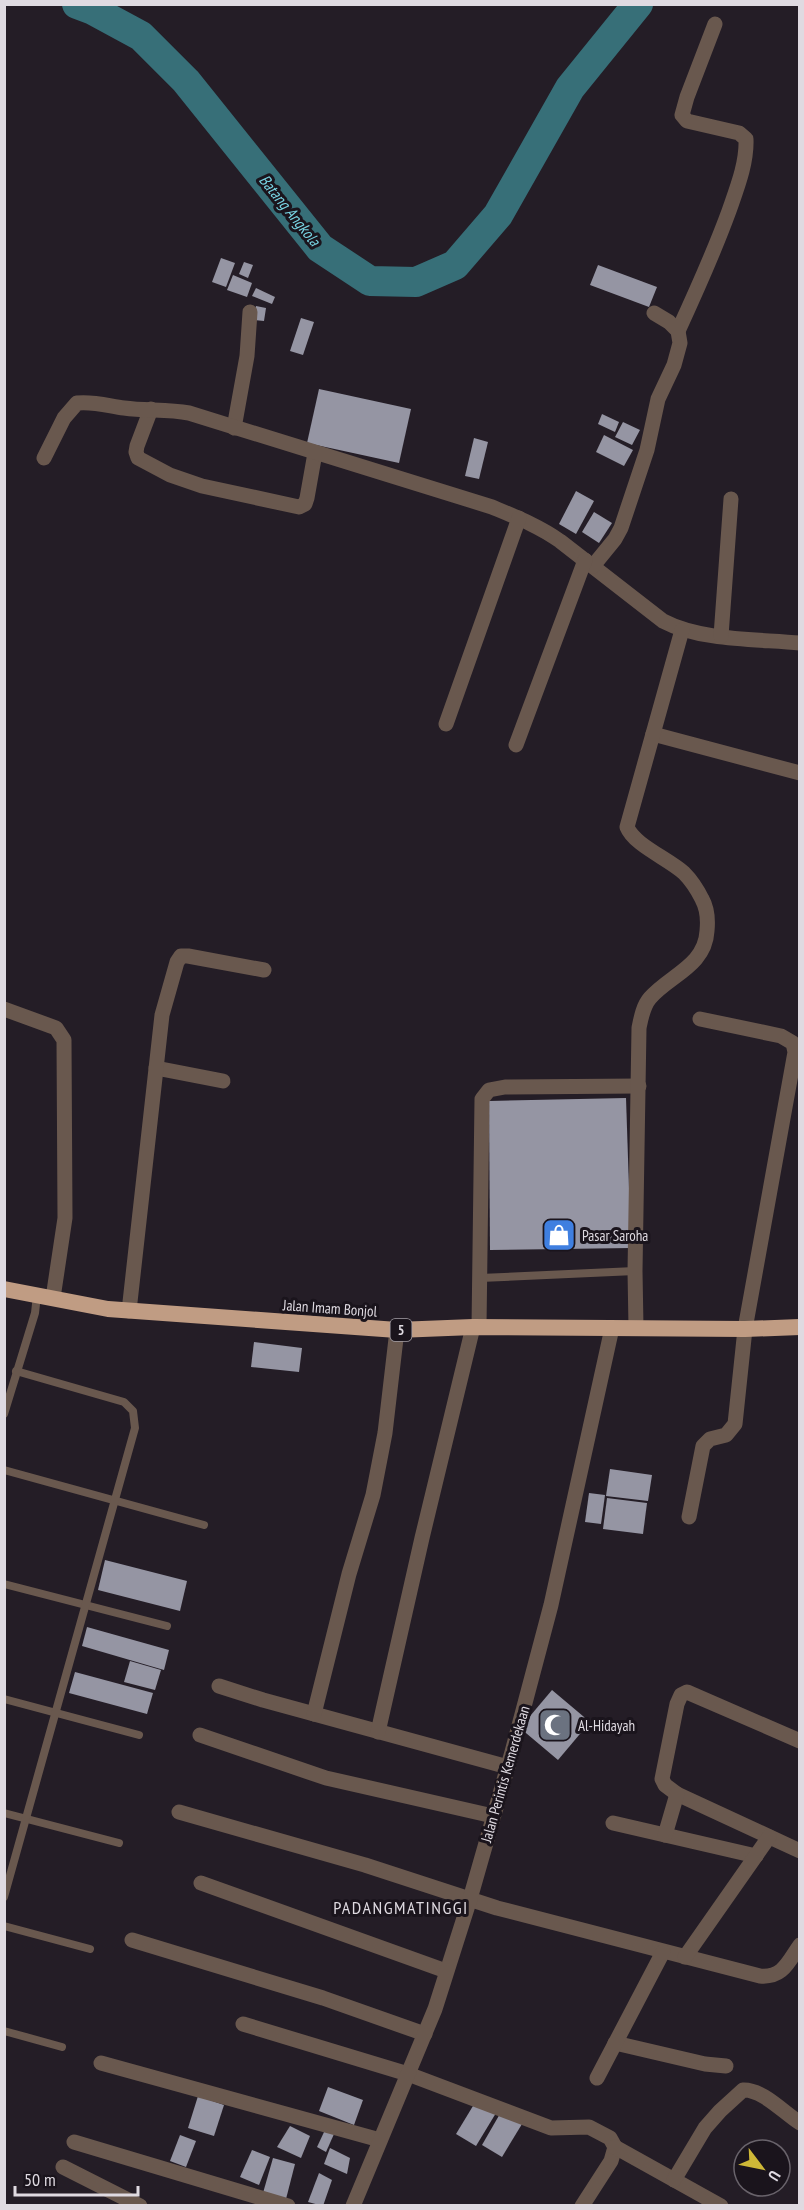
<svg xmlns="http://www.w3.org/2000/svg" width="804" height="2210" font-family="'PT Sans Narrow',sans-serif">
	<rect width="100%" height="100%" fill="#241d26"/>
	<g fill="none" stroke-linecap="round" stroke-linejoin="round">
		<polyline stroke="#376f78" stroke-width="30" points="77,4 93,10 141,36 186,81 320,248 370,281 416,282 455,265 498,215 570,88 638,4"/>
	</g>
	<g fill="#9595a3">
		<polygon points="221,258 235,263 226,287 212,282"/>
		<polygon points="244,262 253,265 248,278 239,274"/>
		<polygon points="598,265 657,287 649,307 590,285"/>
		<polygon points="233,275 252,283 247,297 227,290"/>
		<polygon points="256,288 275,297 272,304 252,296"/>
		<polygon points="256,306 266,308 264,321 253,320"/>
		<polygon points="301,318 314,322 303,355 290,351"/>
		<polygon points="319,389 411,409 399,463 307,443"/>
		<polygon points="602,414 619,422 615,432 598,424"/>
		<polygon points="623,422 640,430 632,445 615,437"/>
		<polygon points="604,435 633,450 624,466 596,452"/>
		<polygon points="474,438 488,442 479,479 465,476"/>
		<polygon points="576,491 594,501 576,534 559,524"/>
		<polygon points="594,512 612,523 599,543 582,532"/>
		<polygon points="626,1098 631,1248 490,1250 489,1101"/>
		<polygon points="254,1342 302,1348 299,1372 251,1367"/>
		<polygon points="610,1469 652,1475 648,1501 606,1496"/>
		<polygon points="589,1493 605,1495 601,1524 585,1522"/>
		<polygon points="607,1498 647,1503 643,1534 603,1529"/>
		<polygon points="105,1560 187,1581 180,1611 98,1590"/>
		<polygon points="87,1627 169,1650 164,1670 82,1646"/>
		<polygon points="130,1661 161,1670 155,1690 124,1682"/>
		<polygon points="75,1672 153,1693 147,1714 69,1693"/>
		<polygon points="552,1690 590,1722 558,1760 520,1728"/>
		<polygon points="328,2087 363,2100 354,2125 319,2111"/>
		<polygon points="198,2096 224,2105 214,2136 188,2128"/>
		<polygon points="476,2101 496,2113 476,2146 456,2134"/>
		<polygon points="501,2112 522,2124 502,2157 482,2145"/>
		<polygon points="290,2126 310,2136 301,2158 277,2147"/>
		<polygon points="325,2130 334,2134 326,2152 317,2147"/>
		<polygon points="180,2135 196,2141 186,2167 170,2161"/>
		<polygon points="330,2148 350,2158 347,2174 324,2164"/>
		<polygon points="252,2150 270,2157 259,2185 240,2177"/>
		<polygon points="273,2158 295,2164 286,2199 263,2193"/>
		<polygon points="319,2173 332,2180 323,2206 308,2202"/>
	</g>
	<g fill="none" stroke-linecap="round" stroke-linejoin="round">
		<g stroke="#69584e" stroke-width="8">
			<polyline points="480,1278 635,1271"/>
			<polyline points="4,1414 35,1313 37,1295"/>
			<polyline points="4,1470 204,1525"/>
			<polyline points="4,1584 167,1626"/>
			<polyline points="4,1699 139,1735"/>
			<polyline points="4,1813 119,1843"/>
			<polyline points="4,1897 135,1428 133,1411 124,1402 16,1371"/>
			<polyline points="4,1926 90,1949"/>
			<polyline points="4,2031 62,2047"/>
		</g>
		<g stroke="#69584e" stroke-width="15">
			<path d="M678,331C696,292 714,252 729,211C737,188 747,163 746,139L739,133L687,121L682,115L687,97L715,24"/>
			<polyline points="151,409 137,446 136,452 138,458 170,475 202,486 299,507 305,504 307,498 315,453"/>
			<polyline points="234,428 247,356 250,312"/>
			<path d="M44,458L64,418L77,403C93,401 109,406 124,408C146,411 167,409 189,413L492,507C516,517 539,526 560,541L663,621C701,641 757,639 800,643"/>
			<polyline points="593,566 615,539 621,528 647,450 658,399 674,365 680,343 678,331 669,322 654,313"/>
			<polyline points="721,636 731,499"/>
			<polyline points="446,724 519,518"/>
			<polyline points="653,734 800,773"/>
			<polyline points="516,745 585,560"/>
			<polyline points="4,1009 56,1028 64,1040 65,1218 53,1298"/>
			<polyline points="156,1068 223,1081"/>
			<polyline points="129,1311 162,1015 177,962 181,956 188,956 264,970"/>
			<polyline points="479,1327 482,1099 489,1090 505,1087 639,1086"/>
			<path d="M636,1327L635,1271L639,1028C641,1018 643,1006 650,998C670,975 705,966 707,931C708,921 707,908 702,899C698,891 690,879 684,873C669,859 634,845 627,827L682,630"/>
			<polyline points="689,1517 703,1446 710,1439 726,1435 735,1424 745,1329 795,1052 793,1043 781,1036 700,1019"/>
			<polyline points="219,1686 263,1700 508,1767"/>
			<polyline points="314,1714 349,1574 373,1495 385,1433 397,1330"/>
			<polyline points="378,1732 422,1538 473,1327"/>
			<polyline points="200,1735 326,1778 493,1816"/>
			<polyline points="800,1741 687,1692 681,1695 677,1704 662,1779 665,1785 677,1794 800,1851"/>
			<path d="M179,1812L365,1865L497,1908L760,1976C783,1978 788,1962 800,1945"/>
			<polyline points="613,1823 756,1856"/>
			<polyline points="665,1835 677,1794"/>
			<polyline points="201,1883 446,1971"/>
			<polyline points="132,1940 323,1998 425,2034"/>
			<polyline points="685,1957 769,1837"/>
			<polyline points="243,2024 408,2074 551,2128 589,2127 610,2138 615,2147 611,2161 582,2206"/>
			<polyline points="615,2043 705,2064 726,2066"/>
			<polyline points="101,2063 380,2140"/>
			<polyline points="597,2078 663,1952"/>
			<polyline points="74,2142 288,2206"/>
			<polyline points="615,2147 721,2206"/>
			<polyline points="63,2167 140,2206"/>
			<path d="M674,2180L705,2128L720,2111L743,2090C762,2089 783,2112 800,2123"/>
		</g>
		<polyline stroke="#69584e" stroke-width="15" points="353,2206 435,2009 470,1899 512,1752 551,1605 612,1328"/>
		<polyline stroke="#c09c83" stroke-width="16" points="4,1289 108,1309 397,1330 473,1327 745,1329 800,1327"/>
	</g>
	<defs>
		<g id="shop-square" transform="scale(1.725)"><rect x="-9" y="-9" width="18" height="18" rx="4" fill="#3f7fe0" stroke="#1a141c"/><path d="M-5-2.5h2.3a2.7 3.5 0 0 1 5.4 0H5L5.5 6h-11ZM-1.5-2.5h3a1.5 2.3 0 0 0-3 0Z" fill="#fff"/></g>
		<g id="mosque-square" transform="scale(1.725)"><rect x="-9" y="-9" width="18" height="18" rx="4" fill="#6b7280" stroke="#1a141c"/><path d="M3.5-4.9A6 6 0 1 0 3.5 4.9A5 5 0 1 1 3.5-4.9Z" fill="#fff"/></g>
	</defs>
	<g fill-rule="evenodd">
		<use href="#shop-square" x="559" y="1235"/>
		<use href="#mosque-square" x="555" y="1725"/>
	</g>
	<g text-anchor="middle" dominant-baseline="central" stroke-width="6" stroke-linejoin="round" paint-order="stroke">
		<rect fill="#1a141c" stroke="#a49fa6" stroke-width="1.5" x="390.5" y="1319" width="21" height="22" rx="4.5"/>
		<g font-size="14" font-weight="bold" fill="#dfdae1">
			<text x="401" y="1330">5</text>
		</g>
		<g font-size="15" fill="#dfdae1" stroke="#1a141c" text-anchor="start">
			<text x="582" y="1235">Pasar Saroha</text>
			<text x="578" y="1725">Al-Hidayah</text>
		</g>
		<g font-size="15" fill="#dfdae1" stroke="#1a141c">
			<text transform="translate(330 1308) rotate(4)">Jalan Imam Bonjol</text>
			<text transform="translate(505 1774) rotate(-74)">Jalan Perintis Kemerdekaan</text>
		</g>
		<g font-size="16" font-style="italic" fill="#78d4e3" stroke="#1a141c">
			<text transform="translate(290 210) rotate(51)">Batang Angkola</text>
		</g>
		<g font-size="18" letter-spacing="1.5" fill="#dfdae1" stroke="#1a141c">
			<text x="401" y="1907">PADANGMATINGGI</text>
		</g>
	</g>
	<rect width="804" height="2210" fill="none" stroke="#dfdae1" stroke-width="12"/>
	<g transform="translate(762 2168) rotate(122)"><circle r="28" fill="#1a141c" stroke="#69636b" stroke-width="1.5"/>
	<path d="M0-4.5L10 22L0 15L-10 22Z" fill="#ceb837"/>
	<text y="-9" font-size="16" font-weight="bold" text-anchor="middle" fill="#dfdae1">U</text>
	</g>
	<path d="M15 2186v9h123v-9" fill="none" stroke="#dfdae1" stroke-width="3"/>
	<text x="24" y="2186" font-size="18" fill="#dfdae1" stroke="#1a141c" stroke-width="4.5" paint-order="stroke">50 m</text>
</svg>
